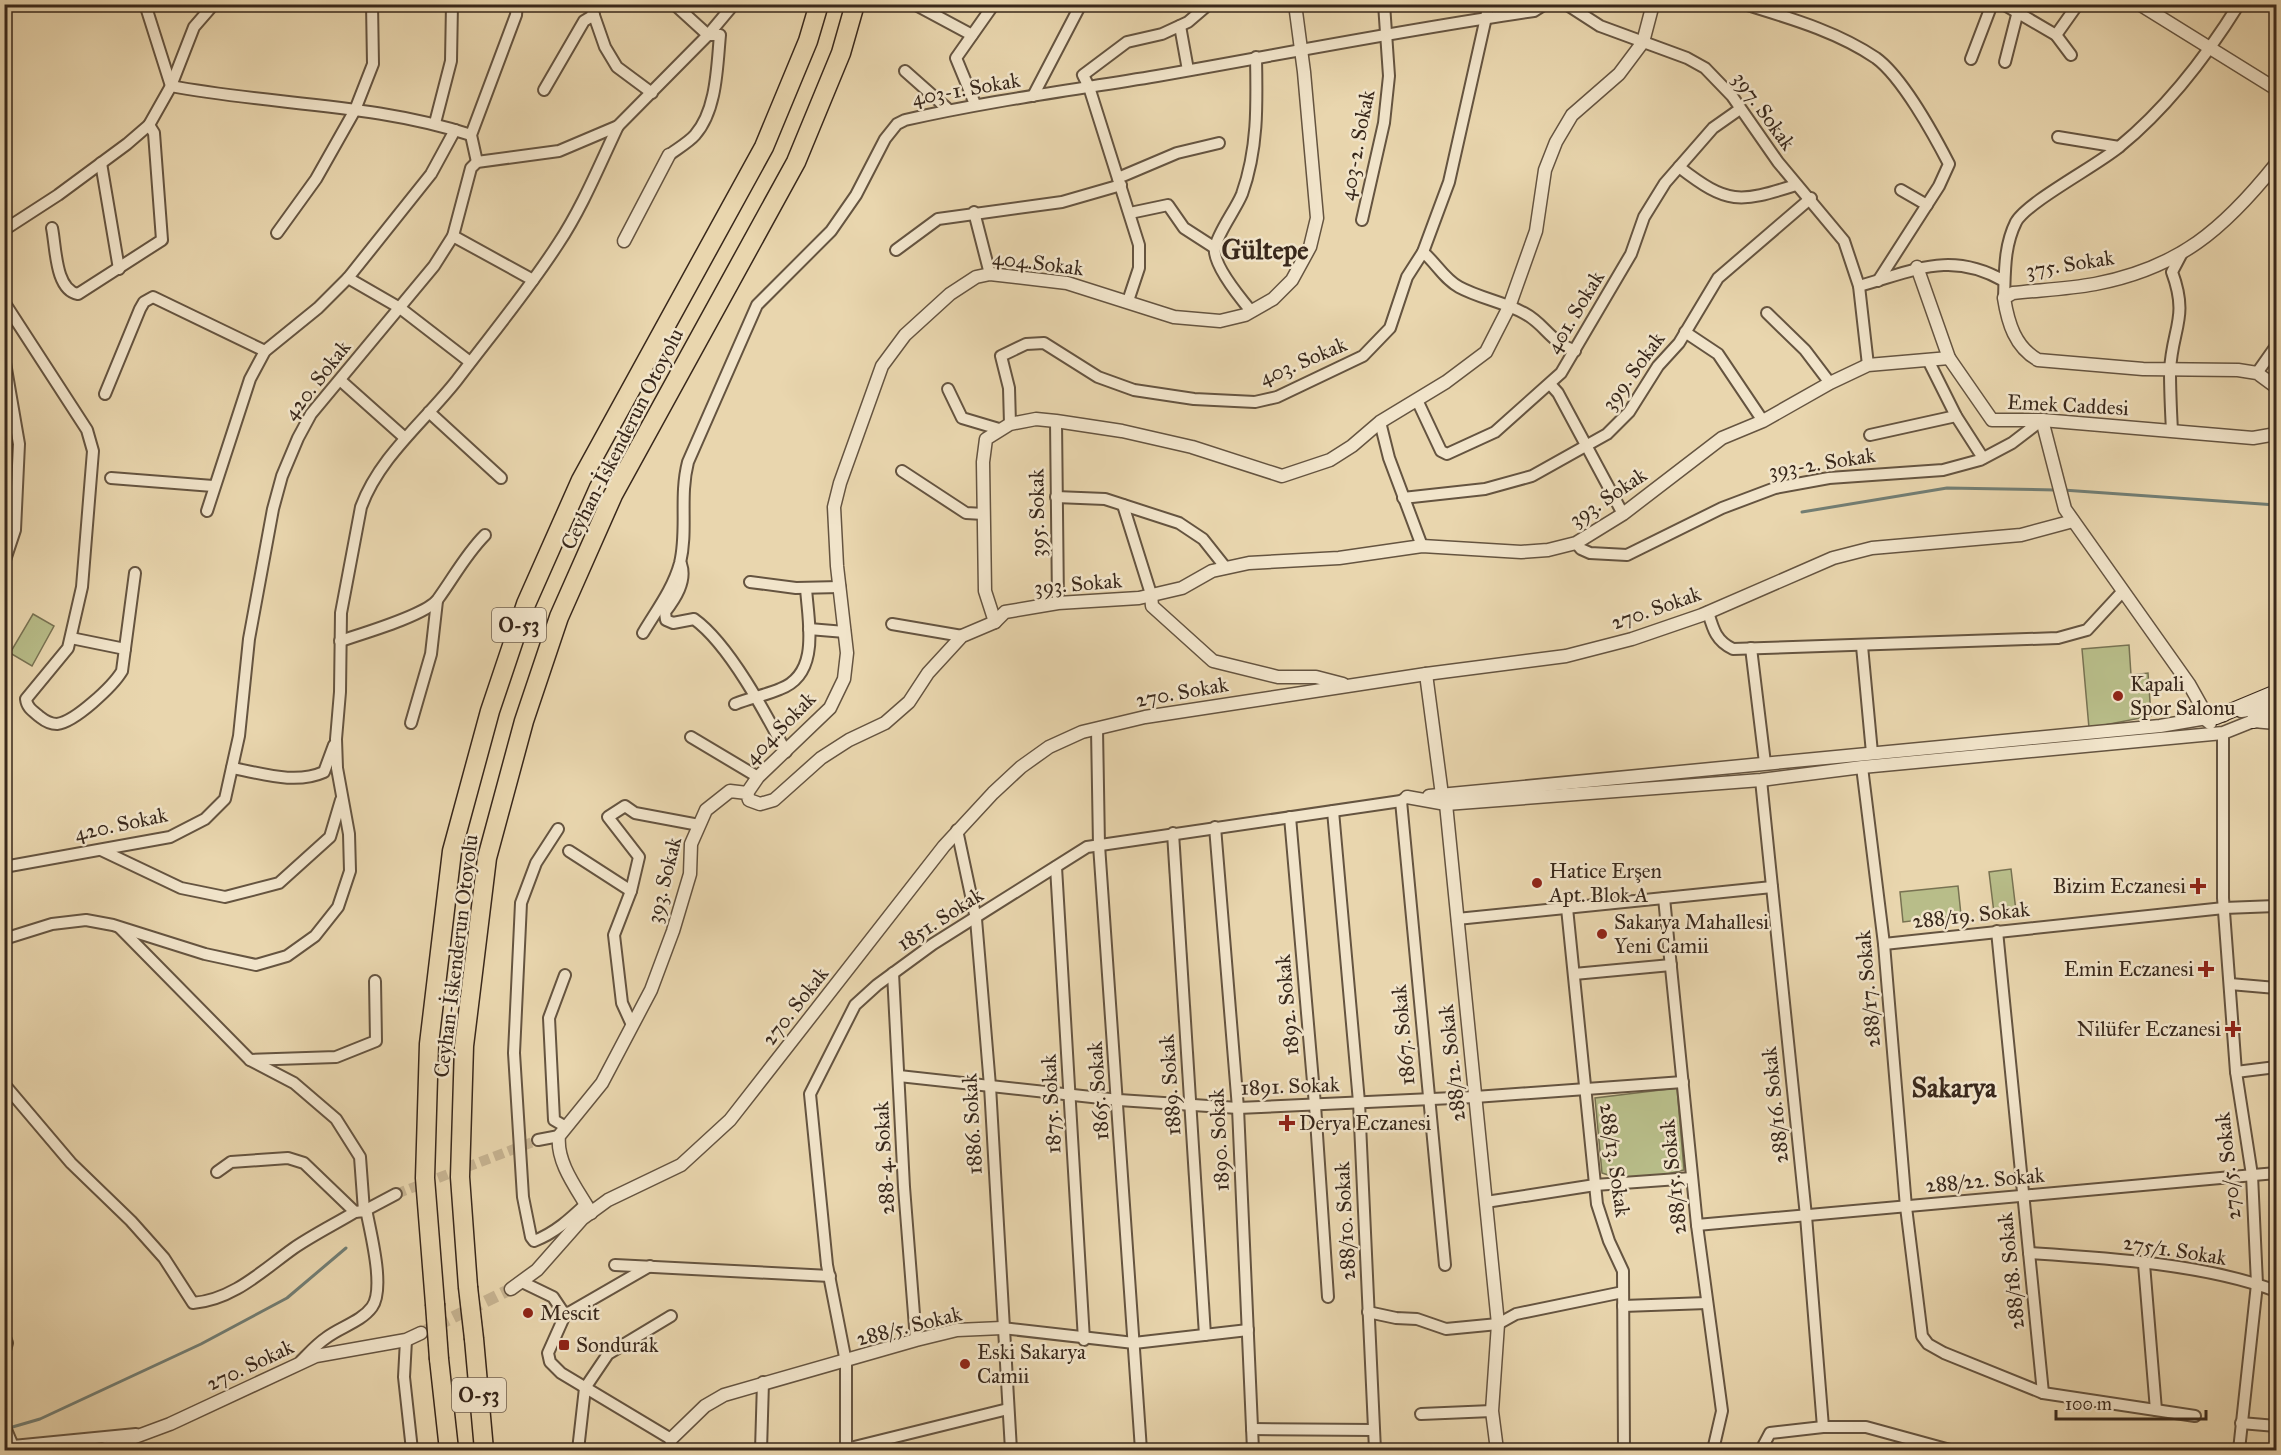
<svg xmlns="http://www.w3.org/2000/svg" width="2281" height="1455" font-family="'IM FELL Great Primer',serif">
	<rect width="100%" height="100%" fill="#e9d6ae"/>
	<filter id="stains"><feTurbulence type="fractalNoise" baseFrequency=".00333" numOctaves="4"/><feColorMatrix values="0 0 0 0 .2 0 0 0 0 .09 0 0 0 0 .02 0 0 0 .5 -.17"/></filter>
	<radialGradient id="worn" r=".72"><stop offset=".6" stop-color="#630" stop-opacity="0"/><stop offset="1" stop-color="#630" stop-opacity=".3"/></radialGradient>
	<g fill="#b8bd89" stroke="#787252" stroke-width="1.5">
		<polygon points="33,614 54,626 32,666 10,653"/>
		<polygon points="2129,645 2131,675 2148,673 2151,716 2089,728 2082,649"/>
		<polygon points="2011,869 2016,911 1994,913 1989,872"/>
		<polygon points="1958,886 1961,915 1903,922 1900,892"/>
		<path d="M1677,1088L1684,1170C1655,1177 1632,1184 1602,1173L1595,1098Z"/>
	</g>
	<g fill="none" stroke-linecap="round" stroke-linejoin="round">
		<g stroke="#727e74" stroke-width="3">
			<polyline points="2063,490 2276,505"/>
			<polyline points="1802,512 1947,488 2056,490"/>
			<polyline points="9,1428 40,1419 201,1344 287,1298 346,1248"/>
		</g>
		<polyline stroke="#c6b391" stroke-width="10" stroke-dasharray="10 5" stroke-linecap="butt" points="396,1194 538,1140"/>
		<polyline stroke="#c6b391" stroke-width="12" stroke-dasharray="12 6" stroke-linecap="butt" points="421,1333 511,1289"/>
		<g stroke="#655440" stroke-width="14">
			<g id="minor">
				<polyline points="145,4 171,86"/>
				<polyline points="590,4 605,47 617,67 652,93"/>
				<polyline points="1566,4 1600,26 1687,58 1705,68 1732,96 1778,162 1844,241 1859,286 1868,365"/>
				<path d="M1744,4C1789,18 1836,31 1876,58C1902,77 1934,135 1949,164L1939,186L1878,281"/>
				<polyline points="2003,4 2056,35 2071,55"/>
				<polyline points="918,6 972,35"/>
				<polyline points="1180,26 1188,70"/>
				<polyline points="2056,35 2078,4"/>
				<polyline points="1971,59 1992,4"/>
				<polyline points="2005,62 2017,15"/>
				<polyline points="905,71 949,110"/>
				<polyline points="171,86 194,27 214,4"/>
				<polyline points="544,90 584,21 594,15"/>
				<polyline points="1033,96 1081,4"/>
				<polyline points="975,104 956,58 994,4"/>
				<polyline points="435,123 451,61 452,4"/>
				<polyline points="2058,137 2119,147"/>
				<path d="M669,155C677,149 689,142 695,135C717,110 717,66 720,35H708L674,4"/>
				<polyline points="477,162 471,135 516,15 517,4"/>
				<polyline points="101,163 119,269"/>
				<path d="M1679,167C1728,205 1739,203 1796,185"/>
				<polyline points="1118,178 1177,153 1219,143"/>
				<polyline points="1901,190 1927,205"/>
				<polyline points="974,212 990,274"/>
				<polyline points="1130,213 1168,205 1184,228 1215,248"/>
				<polyline points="1362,220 1384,123 1389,76 1384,4"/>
				<path d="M52,228C56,247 55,290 78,294L162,240L154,133L149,125"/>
				<path d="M4,230L58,195L127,144L149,125L171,86C270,105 374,103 471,135"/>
				<polyline points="277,233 316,179 355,110 373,64 372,4"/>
				<polyline points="453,236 533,280"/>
				<polyline points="896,250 938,219 1062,202 1121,185"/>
				<path d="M1423,252C1436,263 1444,279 1459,287C1479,298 1504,302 1524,313C1545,324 1549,341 1575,351"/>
				<polyline points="348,278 400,308 470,362"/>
				<path d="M1859,286C1914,271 1950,250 2004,281"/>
				<path d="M2004,298C2005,271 2004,246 2016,222C2027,202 2098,165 2119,147C2168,107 2206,57 2239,4"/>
				<polyline points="1128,301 1139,268 1139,245 1089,87 1083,75 1127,42 1162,34 1188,22 1209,4"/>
				<path d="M4,302L87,430L93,451L82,587L68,648L26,699C27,708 33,711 40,717C45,721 50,724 57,724C75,722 113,686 122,671L135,573"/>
				<path d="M1251,311C1241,299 1212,264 1215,248C1217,234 1236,209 1242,194C1258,149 1257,105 1256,57"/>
				<polyline points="1767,313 1805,350 1830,383"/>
				<polyline points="1685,332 1718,354 1763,421"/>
				<polyline points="4,357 19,444 15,530 4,563"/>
				<polyline points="1928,360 1956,416 1983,458"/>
				<polyline points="2257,373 2276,346"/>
				<polyline points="340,380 405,438"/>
				<polyline points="1550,384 1558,393 1623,514"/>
				<polyline points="948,389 962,418 999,429"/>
				<polyline points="105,394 140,309 144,302 153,297 265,351"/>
				<polyline points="1417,400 1441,451 1447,454 1495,432 1561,373 1631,254 1644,217 1665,183 1713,128 1740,109"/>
				<polyline points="429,412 501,478"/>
				<polyline points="1056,421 1058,603"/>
				<polyline points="1380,422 1389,458 1422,546"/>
				<polyline points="1010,424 1009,388 1001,356 1026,344 1044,343 1098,377 1134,390 1194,399 1255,402 1277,397 1363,356 1390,328 1407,277 1423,252 1449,182 1489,4"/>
				<path d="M2172,431C2171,412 2170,391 2170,371C2172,328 2189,318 2172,272L2182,253"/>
				<polyline points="1870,435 1956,416"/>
				<polyline points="902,471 966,513 984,514"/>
				<polyline points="111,478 213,486"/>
				<polyline points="1056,497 1105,499 1179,523 1203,539 1226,568"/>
				<polyline points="1403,498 1485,489 1532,476 1607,434 1629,412 1658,366 1679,343 1718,278 1811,198"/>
				<polyline points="1123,505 1151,594"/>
				<polyline points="207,511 250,379 265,351 318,308 348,278 431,174 455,130"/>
				<polyline points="1576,543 1581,549 1590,553 1627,555 1722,508 1775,488 1829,478 1943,470 1980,460 2012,443 2042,420"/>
				<path d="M681,564C687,581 675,599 665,612L666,620L673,623L694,619C729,644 766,714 786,752"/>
				<polyline points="750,582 796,588 840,587"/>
				<path d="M1708,612C1713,629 1716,641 1733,649L2058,638L2087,630L2123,591"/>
				<polyline points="892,624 962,636"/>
				<polyline points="809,629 845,632"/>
				<path d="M643,633C656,611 673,589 680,563C688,530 679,497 688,462L757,305L831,231L856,195L885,139L897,124L905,120C988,101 1073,90 1157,76C1283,54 1408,29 1534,11L1545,4"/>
				<polyline points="71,638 125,649"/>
				<path d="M340,641C361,634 427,615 438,599C454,577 466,554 485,535"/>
				<polyline points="1862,646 1872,753"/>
				<polyline points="1751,648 1765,763"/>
				<path d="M735,704C750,698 766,695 780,689C821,674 808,621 806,588"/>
				<polyline points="411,723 431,654 437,601"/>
				<polyline points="1097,729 1099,845 1141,1450"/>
				<polyline points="2223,733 2223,898 2236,1072 2252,1175 2257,1284 2239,1450"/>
				<polyline points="691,737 758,777"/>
				<polyline points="1862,767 1884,944 1906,1207 1922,1336 1928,1344 1944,1353 2043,1393 2195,1416"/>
				<path d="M232,768C261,773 295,785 324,772L334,745"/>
				<polyline points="1761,780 1806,1216 1823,1427"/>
				<polyline points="1401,801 1445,1265"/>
				<polyline points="1333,811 1359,1102 1375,1450"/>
				<polyline points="1290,817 1315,1105 1328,1297"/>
				<polyline points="1215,827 1238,1108 1253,1450"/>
				<path d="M558,829L536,863L521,903L514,1053L523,1197L531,1237L534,1241C555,1233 570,1219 586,1204"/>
				<polyline points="957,830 976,919 990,1086 1011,1450"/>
				<polyline points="1173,833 1205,1335"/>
				<polyline points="101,850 181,888 225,897 279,883 330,837 341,800"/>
				<polyline points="569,851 631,891"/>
				<polyline points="4,867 170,837 205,819 225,799 239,736 249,639 273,509 282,476 298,438 311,414 434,266 453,236 471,168 477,162 559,151 618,126 708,35 734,4"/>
				<polyline points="1056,867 1084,1340"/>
				<polyline points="1664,898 1697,1225 1722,1411 1713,1450"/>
				<polyline points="1567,908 1597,1204 1609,1241 1623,1271 1624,1450"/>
				<polyline points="1457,919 1772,887"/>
				<polyline points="120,928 250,1060 294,1083 336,1119 360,1157 364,1211"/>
				<polyline points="1997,931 2043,1393"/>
				<path d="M4,939L52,924L86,920L113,925L205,954L256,965L287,956L315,936L338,907L350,871L349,834L337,768L336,739L340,692L341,613L361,507C380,456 424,422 457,380C491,335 527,292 558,244C582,208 599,166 618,126"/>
				<polyline points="1884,944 2224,908 2276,906"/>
				<polyline points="893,973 904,1187 916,1340"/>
				<polyline points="1574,974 1671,965"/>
				<polyline points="565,975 549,1018 554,1120 566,1127"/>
				<polyline points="2230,984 2276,988"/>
				<polyline points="632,1025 622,1003 614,935 631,891 639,857 608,817 625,806 635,813 699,825"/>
				<polyline points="250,1060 336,1057 376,1041 375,981"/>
				<polyline points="2236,1072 2276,1067"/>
				<polyline points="899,1076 1119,1100 1238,1108 1475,1097 1683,1082"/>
				<path d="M4,1084L71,1163L131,1221L164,1258L193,1303C233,1300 263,1270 294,1248C313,1235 335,1224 355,1212L364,1211L367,1214C371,1235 385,1289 372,1307C361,1322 340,1327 326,1338C317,1344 309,1353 301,1361"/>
				<polyline points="538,1140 559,1136"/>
				<polyline points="217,1172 231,1162 288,1158 304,1163 355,1212"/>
				<polyline points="1486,1202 1595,1185 1692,1178"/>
				<polyline points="364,1211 396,1194"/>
				<polyline points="1697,1225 2276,1173"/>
				<path d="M2029,1253C2106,1258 2205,1264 2276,1291"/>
				<polyline points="2144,1264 2156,1410"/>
				<polyline points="615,1265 830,1276"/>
				<polyline points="522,1282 553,1297 565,1315 548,1353 550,1362 561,1373 671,1439 671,1450"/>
				<polyline points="1623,1306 1707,1303"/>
				<polyline points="1368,1312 1396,1318 1417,1319 1446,1329 1498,1324 1516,1314 1623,1292"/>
				<polyline points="565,1315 650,1266"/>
				<polyline points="1002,1328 1134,1343 1248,1330"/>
				<polyline points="4,1335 7,1343 4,1354"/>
				<polyline points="406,1340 404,1377 412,1450"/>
				<polyline points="1421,1414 1492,1411"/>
				<polyline points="2241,1423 2276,1426"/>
				<polyline points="4,1425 13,1446 136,1434"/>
				<polyline points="1252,1429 1373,1430"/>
				<polyline points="846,1449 1008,1409"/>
				<polyline points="578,1450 585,1388 608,1354 671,1316"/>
				<polyline points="761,1450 763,1382"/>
				<polyline points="846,1450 846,1362 827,1265 810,1094 855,1005 877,985 933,944 1087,847 1401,801 1407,797"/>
				<polyline points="1761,1450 1770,1433 1823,1427 1866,1427 1950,1450"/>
			</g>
		</g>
		<g stroke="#655440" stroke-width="15">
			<g id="tertiary">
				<polyline points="2139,4 2276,89"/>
				<path d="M2276,164C2224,229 2179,268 2095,284C2068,289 2040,290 2013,293L2004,298C2008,323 2015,347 2038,360L2143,369L2238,370L2257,373L2276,387"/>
				<polyline points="624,241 669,155"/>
				<polyline points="1917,267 1949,358 1992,420 2042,420 2253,438 2276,434"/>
				<polyline points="2042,420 2065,509 2189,684 2203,709 2205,719 2210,723"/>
				<polyline points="1151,594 1152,606 1213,661 1278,677 1316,677 1343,684"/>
				<polyline points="995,622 985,591 983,462 986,439 1010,424 1036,419 1056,421 1122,431 1192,447 1282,476 1330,460 1352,446 1380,422 1446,382 1486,352 1509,307 1536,231 1545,170 1556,142 1572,115 1619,74 1643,42 1653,4"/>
				<polyline points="1426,674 1442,795 1446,804 1498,1324 1492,1411 1497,1450"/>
				<polyline points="2241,711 2276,706"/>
				<polyline points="747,793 758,777 830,708 844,679 847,653 837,566 834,507 840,483 882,366 905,335 950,294 976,277 990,274 1067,283 1174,317 1220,321 1245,315 1273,299 1292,280 1310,247 1317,218 1304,72 1295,4"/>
				<polyline points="1429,796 2160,726 2224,715"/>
				<polyline points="1407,797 1446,804 1761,780 1862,767 2223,733 2253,721 2276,723"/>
				<path d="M591,1213C578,1190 556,1163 559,1136L602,1083L651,990L673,931L690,874L691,844L706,810L730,791L747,793L749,800L760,804L774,800L821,758L849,740L885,723L909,702L928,673L962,636L995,622L1005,612L1058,603L1139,598L1182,588L1212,571L1249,563L1339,558L1422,546L1521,552L1548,550L1576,543L1623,514L1722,438L1763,421L1830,383L1868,365L1949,358"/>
				<polyline points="511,1289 537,1270 582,1219 608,1200 681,1165 730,1120 944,846 993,793 1021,767 1049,747 1082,732 1145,717 1426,674 1566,656 1632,639 1702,615 1833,558 1872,548 2021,535 2073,521"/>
				<polyline points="671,1439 705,1406 724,1395 916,1340 957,1330 1002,1328"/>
				<polyline points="100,1450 170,1424 316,1356 406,1340 421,1333"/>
			</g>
		</g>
		<g stroke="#39281b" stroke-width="16">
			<g id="secondary">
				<polyline points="2216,717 2276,692"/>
				<polyline points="2253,721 2276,712"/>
			</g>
		</g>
		<g stroke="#39281b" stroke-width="21">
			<g id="motorway">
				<polyline points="468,1287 460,1177 464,1046 487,858 524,721 559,617 613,495 796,162 841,53 855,4"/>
				<polyline points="435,1304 425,1178 429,1044 452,851 490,711 526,604 581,480 764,147 808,41 819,4"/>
				<polyline points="474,1339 484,1450"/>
				<polyline points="439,1359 449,1450"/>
			</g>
		</g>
		<use href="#minor" stroke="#f1e4ca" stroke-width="10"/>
		<use href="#tertiary" stroke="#f1e4ca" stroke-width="12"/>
		<use href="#secondary" stroke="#f1e4ca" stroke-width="14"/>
		<use href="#motorway" stroke="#e9d6ae" stroke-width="18"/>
		<g stroke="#39281b" stroke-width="21" stroke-linecap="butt">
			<g id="motorway-bridge">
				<polyline points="468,1287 474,1339"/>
				<polyline points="435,1304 439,1359"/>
			</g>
		</g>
		<use href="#motorway-bridge" stroke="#e9d6ae" stroke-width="18"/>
	</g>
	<g fill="#8f2418" stroke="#f1e4ca" stroke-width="2">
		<circle cx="2118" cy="696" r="6"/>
		<circle cx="1537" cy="883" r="6"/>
		<path d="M2195 877h6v6h6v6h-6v6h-6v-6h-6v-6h6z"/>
		<circle cx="1602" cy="934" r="6"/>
		<path d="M2203 960h6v6h6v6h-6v6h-6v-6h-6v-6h6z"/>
		<path d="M2230 1020h6v6h6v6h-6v6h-6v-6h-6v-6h6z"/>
		<path d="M1284 1114h6v6h6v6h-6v6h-6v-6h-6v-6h6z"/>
		<circle cx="528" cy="1313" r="6"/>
		<rect x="558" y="1339" width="12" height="12" rx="3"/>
		<circle cx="965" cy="1364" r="6"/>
	</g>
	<g text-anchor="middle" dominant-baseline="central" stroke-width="5" stroke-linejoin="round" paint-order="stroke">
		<g fill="#f1e4ca" stroke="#706050" stroke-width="1.5">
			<rect x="492" y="608" width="54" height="34" rx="4.5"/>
			<rect x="452" y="1378" width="54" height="34" rx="4.5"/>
		</g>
		<g font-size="20" font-weight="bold" fill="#39281b">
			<text x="519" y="625">O-53</text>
			<text x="479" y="1395">O-53</text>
		</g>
		<g font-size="21" fill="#39281b" stroke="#f1e4ca">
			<text transform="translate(966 89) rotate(-10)">403-1. Sokak</text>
			<text transform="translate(1764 111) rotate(54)">397. Sokak</text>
			<text transform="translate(1357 145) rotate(-79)">403-2. Sokak</text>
			<text transform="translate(1038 263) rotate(7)">404.Sokak</text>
			<text transform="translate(2070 264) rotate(-9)">375. Sokak</text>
			<text transform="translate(1575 312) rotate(-59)">401. Sokak</text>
			<text transform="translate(1303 361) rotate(-23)">403. Sokak</text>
			<text transform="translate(1633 371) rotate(-54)">399. Sokak</text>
			<text transform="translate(317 380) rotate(-52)">420. Sokak</text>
			<text transform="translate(2068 405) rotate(3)">Emek Caddesi</text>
			<text transform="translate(622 439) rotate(-63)">Ceyhan-İskenderun Otoyolu</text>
			<text transform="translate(1822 463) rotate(-9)">393-2. Sokak</text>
			<text transform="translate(1608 497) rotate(-34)">393. Sokak</text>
			<text transform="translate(1037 513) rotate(-91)">395. Sokak</text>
			<text transform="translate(1078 584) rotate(-5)">393. Sokak</text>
			<text transform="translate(1656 608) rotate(-19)">270. Sokak</text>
			<text transform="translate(1182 692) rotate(-10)">270. Sokak</text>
			<text transform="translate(780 728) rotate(-46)">404.Sokak</text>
			<text transform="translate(121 824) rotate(-12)">420. Sokak</text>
			<text transform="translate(664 880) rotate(-76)">393. Sokak</text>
			<text transform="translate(1971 915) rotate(-6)">288/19. Sokak</text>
			<text transform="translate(940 919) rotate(-33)">1851. Sokak</text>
			<text transform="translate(456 956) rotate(-83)">Ceyhan-İskenderun Otoyolu</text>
			<text transform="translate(1868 989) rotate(-95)">288/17. Sokak</text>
			<text transform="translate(1287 1005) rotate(-95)">1892. Sokak</text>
			<text transform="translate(795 1006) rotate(-52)">270. Sokak</text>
			<text transform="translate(1403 1035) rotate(-95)">1867. Sokak</text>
			<text transform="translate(1452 1063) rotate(-96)">288/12. Sokak</text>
			<text transform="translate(1170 1085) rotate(-94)">1889. Sokak</text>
			<text transform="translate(1290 1086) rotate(-2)">1891. Sokak</text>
			<text transform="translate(1098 1091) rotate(-94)">1865. Sokak</text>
			<text transform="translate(1051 1104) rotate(-93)">1875. Sokak</text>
			<text transform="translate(1775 1105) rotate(-96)">288/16. Sokak</text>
			<text transform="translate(972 1124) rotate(-93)">1886. Sokak</text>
			<text transform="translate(1219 1140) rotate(-93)">1890. Sokak</text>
			<text transform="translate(884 1158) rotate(-93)">288-4. Sokak</text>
			<text transform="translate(1615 1160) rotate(82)">288/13. Sokak</text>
			<text transform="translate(2228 1166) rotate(-96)">270/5. Sokak</text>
			<text transform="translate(1673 1177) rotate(-96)">288/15. Sokak</text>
			<text transform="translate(1985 1180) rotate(-5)">288/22. Sokak</text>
			<text transform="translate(1345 1221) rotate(-93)">288/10. Sokak</text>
			<text transform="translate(2175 1250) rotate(9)">275/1. Sokak</text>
			<text transform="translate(2011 1271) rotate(-96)">288/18. Sokak</text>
			<text transform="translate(909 1326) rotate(-14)">288/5. Sokak</text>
			<text transform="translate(250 1365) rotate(-25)">270. Sokak</text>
		</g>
		<g font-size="21" fill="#39281b" stroke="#f1e4ca" text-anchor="start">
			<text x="2130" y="684">Kapali<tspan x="2130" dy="24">Spor Salonu</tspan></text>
			<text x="1549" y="871">Hatice Erşen<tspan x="1549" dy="24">Apt. Blok A</tspan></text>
			<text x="2186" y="886" text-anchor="end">Bizim Eczanesi</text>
			<text x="1614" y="922">Sakarya Mahallesi<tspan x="1614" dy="24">Yeni Camii</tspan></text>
			<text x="2194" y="969" text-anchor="end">Emin Eczanesi</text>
			<text x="2221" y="1029" text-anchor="end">Nilüfer Eczanesi</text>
			<text x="1299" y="1123">Derya Eczanesi</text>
			<text x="540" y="1313">Mescit</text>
			<text x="576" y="1345">Sondurak</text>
			<text x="977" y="1352">Eski Sakarya<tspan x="977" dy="24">Camii</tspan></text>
		</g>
		<g font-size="27" font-weight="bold" fill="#39281b" stroke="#f1e4ca">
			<text x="1265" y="249">Gültepe</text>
			<text x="1954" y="1087">Sakarya</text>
		</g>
	</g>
	<rect width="2281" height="1455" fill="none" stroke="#e9d6ae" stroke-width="24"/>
	<rect x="6" y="6" width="2269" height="1443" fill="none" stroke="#39281b" stroke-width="3"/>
	<rect x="12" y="12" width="2257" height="1431" fill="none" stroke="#39281b" stroke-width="1.5"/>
	<path d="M2056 1410v9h150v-9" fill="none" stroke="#39281b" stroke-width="3"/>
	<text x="2065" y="1410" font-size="18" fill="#39281b" stroke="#f1e4ca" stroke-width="4.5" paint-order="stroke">100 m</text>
	<rect width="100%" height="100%" filter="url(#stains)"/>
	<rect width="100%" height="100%" fill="url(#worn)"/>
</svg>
